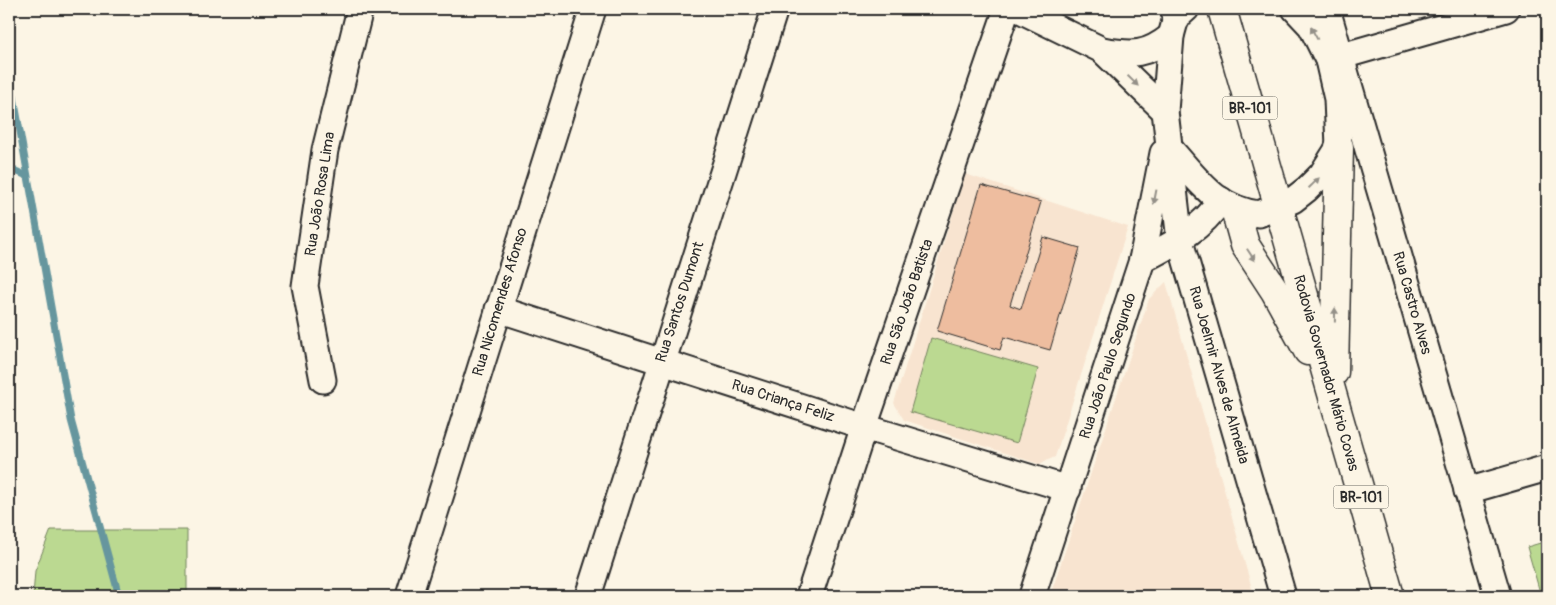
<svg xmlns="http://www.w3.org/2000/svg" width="1556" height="605" font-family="Pangolin,sans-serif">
	<rect width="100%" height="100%" fill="#fcf5e5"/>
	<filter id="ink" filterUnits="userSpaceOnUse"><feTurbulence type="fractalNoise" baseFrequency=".02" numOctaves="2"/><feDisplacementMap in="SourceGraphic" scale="10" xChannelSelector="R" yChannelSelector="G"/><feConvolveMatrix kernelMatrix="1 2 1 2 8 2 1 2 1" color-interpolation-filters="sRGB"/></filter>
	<g filter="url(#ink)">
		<g fill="#f8e4d0">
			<polygon points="965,174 1128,227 1055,457 1039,464 904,420 894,403"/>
			<polygon points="1166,282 1254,596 1050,596 1149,299"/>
		</g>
		<g fill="#bbd991" stroke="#73825e">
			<polygon points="931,338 1038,369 1017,443 910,412"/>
			<polygon points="51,530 187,530 187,596 33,596 35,571"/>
			<polygon points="1547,541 1547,596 1541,596 1527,547"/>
		</g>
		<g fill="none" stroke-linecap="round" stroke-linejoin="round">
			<g stroke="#66969e" stroke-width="7">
				<polyline points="9,69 71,420 119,596"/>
				<polyline points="9,168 27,176"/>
			</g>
		</g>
		<polygon fill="#eebd9f" stroke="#2b2b2b" points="981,185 1041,202 1010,305 1021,309 1043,237 1080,248 1050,350 1004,337 1000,350 937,331"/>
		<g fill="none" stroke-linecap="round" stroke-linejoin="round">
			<g stroke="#2b2b2b" stroke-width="29">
				<g id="minor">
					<polyline points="1018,9 1102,50 1165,111"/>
					<polyline points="1186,9 1176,18 1171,36 1165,111 1180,241 1283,596"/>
					<polyline points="1327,9 1498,596"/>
					<path d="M1102,50C1133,55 1146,56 1171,36"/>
					<polyline points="1328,60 1506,9"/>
					<path d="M1171,150C1199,181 1215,208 1259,214L1293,200L1307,189L1322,174L1339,147L1337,99L1328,60L1311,26L1295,9"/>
					<path d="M1142,260C1173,244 1201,230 1221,200"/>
					<polyline points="498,309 864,427 1068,489"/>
					<polyline points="323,380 305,286 325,150 360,9"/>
					<polyline points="1467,491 1547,468"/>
					<polyline points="409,596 593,9"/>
					<polyline points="588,596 775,9"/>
					<polyline points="809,596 864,427 1007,9"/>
					<polyline points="1032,596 1142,260 1163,153"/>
				</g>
			</g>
			<g stroke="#2b2b2b" stroke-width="31">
				<g id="highway">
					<polyline points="1176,9 1176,18"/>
					<polyline points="1222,9 1390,596"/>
					<polyline points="1235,209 1245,245 1275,291 1308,351"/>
					<polyline points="1334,372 1339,147"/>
				</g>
			</g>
			<use href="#minor" stroke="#fcf5e5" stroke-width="25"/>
			<use href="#highway" stroke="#fcf5e5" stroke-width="28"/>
		</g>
		<defs><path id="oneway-solid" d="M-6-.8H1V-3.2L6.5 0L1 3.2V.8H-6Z" transform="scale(1.25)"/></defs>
		<g fill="#949088">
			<use href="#oneway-solid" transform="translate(1314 33) rotate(-118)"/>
			<use href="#oneway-solid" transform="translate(1133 81) rotate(44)"/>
			<use href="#oneway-solid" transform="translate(1314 183) rotate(-44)"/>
			<use href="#oneway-solid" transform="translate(1155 197) rotate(101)"/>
			<use href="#oneway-solid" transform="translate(1251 255) rotate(57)"/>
			<use href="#oneway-solid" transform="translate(1335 315) rotate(-89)"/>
		</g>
	</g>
	<g text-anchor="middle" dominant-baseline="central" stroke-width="4.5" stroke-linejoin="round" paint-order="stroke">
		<g fill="#fcf5e5" stroke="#6a6863" stroke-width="1">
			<rect x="1222.5" y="96.5" width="55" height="23" rx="4"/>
			<rect x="1333.5" y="485.5" width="55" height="23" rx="4"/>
		</g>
		<g font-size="14" font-weight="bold" fill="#2b2b2b">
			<text x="1250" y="108">BR-101</text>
			<text x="1361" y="497">BR-101</text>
		</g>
		<g font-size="15" fill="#2b2b2b" stroke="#fcf5e5">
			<text transform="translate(320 194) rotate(-81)">Rua João Rosa Lima</text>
			<text transform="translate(500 302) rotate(-73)">Rua Nicomendes Afonso</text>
			<text transform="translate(680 302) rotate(-72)">Rua Santos Dumont</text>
			<text transform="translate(907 302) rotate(-71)">Rua São João Batista</text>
			<text transform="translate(1412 303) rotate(74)">Rua Castro Alves</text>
			<text transform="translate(1108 366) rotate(-72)">Rua João Paulo Segundo</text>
			<text transform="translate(1326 373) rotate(74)">Rodovia Governador Mário Covas</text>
			<text transform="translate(1219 375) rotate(74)">Rua Joelmir Alves de Almeida</text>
			<text transform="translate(783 401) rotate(18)">Rua Criança Feliz</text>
		</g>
	</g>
	<rect width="1556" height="605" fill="none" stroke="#fcf5e5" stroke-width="30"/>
	<rect x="15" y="15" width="1526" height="575" fill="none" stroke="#2b2b2b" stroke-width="2" filter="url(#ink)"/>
</svg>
